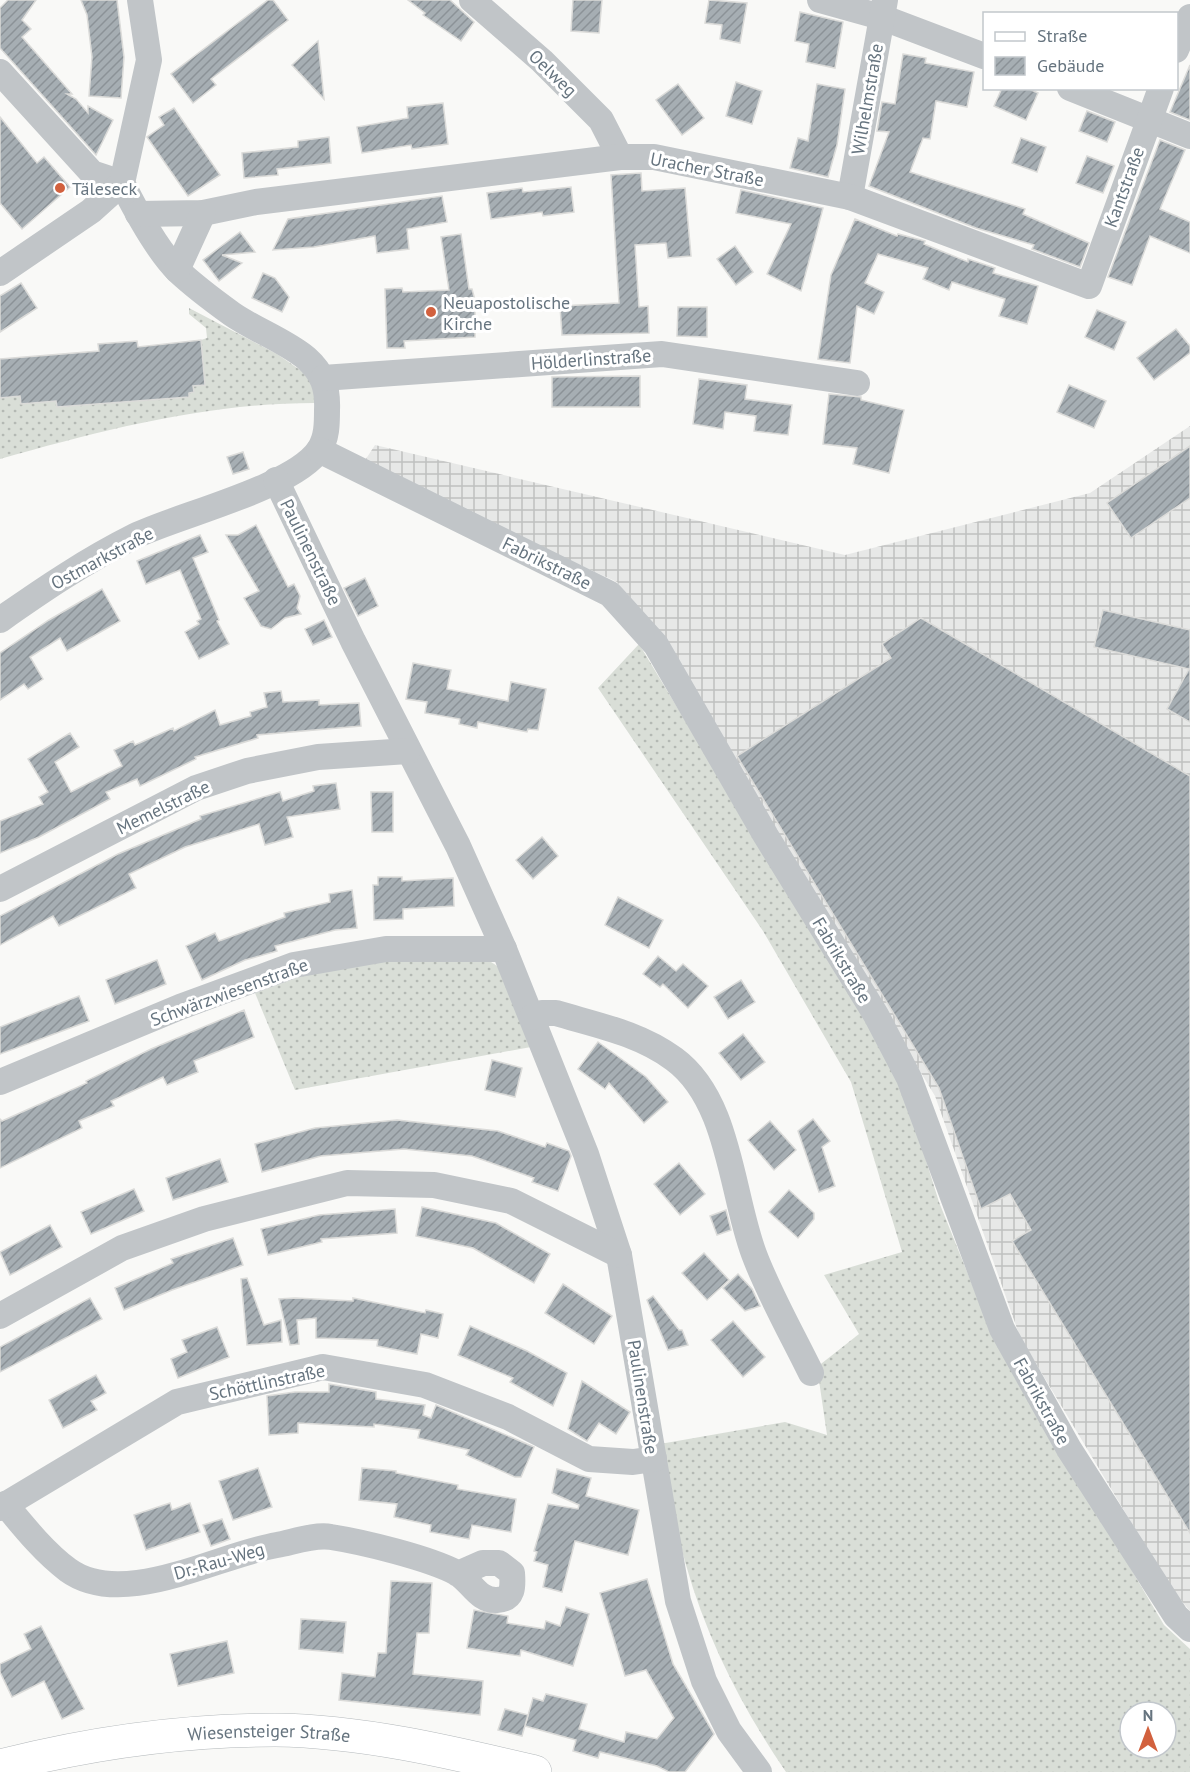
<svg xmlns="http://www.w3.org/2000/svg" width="1190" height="1772" font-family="'PT Sans',sans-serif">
	<defs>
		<pattern id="industrial-grid" width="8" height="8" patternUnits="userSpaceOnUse" patternTransform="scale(1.5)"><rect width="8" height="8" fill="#e7e8e7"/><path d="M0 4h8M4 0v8" fill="none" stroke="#bfc1c0"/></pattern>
		<pattern id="grass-dots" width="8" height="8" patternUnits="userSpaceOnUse" patternTransform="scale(1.5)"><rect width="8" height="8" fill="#d9ded7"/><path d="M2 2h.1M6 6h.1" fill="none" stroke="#b4b9b4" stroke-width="1.8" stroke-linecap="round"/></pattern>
		<pattern id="building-hatch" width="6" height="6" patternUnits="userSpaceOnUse" patternTransform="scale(1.5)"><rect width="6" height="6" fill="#a6aeb3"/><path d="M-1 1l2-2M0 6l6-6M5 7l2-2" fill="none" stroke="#8b9297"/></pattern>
	</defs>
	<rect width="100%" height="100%" fill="#f9f9f7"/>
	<polygon fill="url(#industrial-grid)" points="1190,426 1190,1611 1170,1587 1020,1337 935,1096 647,618 617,582 362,465 375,445 845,555 1090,493"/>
	<g fill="url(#grass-dots)" fill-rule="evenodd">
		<path d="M189,308L277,354L303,372L313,385L315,403C207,403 103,430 0,459V398L20,396L21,404L56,401L57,407L170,391L171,399L189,397V393L194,392L193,386L205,385L201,340L207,338L206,328L189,314Z"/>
		<path d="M639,644L900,1077L939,1202L992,1334L1164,1625L1190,1649V1772H786C743,1709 707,1640 686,1565C675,1526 669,1484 660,1444L785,1422L827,1435L817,1367L859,1334L824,1275L902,1252L851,1082L763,931L598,688ZM1130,1712H1166V1748H1130Z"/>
		<polygon points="379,959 488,960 500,968 531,1047 295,1090 255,993 302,976"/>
	</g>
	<g fill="url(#building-hatch)" stroke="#dbdbd9" stroke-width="1.5">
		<polygon points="8,0 36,0 22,20 31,29 22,37 72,94 67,94 76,99 88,113 88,106 113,120 96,155 0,48 0,8"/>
		<polygon points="81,0 117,0 124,57 121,98 89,96 92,57 87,15"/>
		<polygon points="268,0 273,0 288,20 211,79 216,85 193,103 171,74"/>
		<polygon points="408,0 450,0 474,22 461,41 423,15 425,13"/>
		<polygon points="573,0 602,0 599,33 571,31"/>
		<polygon points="709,0 747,3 740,43 720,39 722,25 705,23"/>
		<polygon points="800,12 843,22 835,68 806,62 809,44 795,41"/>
		<polygon points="318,41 324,99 292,65"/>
		<polygon points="903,54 926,58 925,63 974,72 967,107 936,101 930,139 923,138 910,172 1025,209 1023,214 1089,243 1080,267 1032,249 1034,245 976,228 869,186 889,132 877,131 882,102 895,104"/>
		<polygon points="1190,65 1190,120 1170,112"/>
		<polygon points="736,82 762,91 752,124 726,116"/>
		<polygon points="678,84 704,118 682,135 656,100"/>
		<polygon points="817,84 845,89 837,145 828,177 790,168 798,138 808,141"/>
		<polygon points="1002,88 1027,88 1038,93 1026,120 994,106"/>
		<polygon points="443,103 448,144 412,149 411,145 362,153 357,127 408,118 407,107"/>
		<polygon points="174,108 220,175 188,196 147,137 164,125 159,117"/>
		<polygon points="1087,111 1115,122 1107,142 1079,131"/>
		<polygon points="0,117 37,163 44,157 70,187 22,229 0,203"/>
		<polygon points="329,137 331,163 277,169 278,175 244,178 242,153 298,147 298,141"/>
		<polygon points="1021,138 1046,147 1037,172 1012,163"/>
		<polygon points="1160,140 1185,150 1160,209 1190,222 1190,253 1150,236 1132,285 1108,277"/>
		<polygon points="1087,156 1114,166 1103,193 1076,183"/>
		<polygon points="641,173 642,191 685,188 691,256 668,258 666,243 635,245 639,307 648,306 649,333 562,335 560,306 619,303 611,175"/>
		<polygon points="571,187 574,212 543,216 542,212 491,219 487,193 522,188 523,192"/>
		<polygon points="741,190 823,208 801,291 767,274 791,224 736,213"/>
		<polygon points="442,196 447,222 407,229 409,249 377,253 375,236 314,247 273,250 288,219"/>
		<polygon points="855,219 897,236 898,234 925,241 924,244 968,262 968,259 995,268 993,273 1038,286 1027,324 999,316 1005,299 952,282 949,290 923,279 928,268 878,254 865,283 884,292 874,314 857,306 850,363 818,359 831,275"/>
		<polygon points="240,232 255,252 222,255 242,263 219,281 203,260"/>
		<polygon points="461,234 469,289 472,289 475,300 475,337 404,341 405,348 387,348 385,289 402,288 403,292 449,290 441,237"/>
		<polygon points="735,246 753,272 736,285 717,259"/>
		<polygon points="263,273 275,278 289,297 282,312 252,298"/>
		<polygon points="21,283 37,308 0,332 0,296"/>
		<polygon points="678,307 707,307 707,337 677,336"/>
		<polygon points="1097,310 1126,322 1114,350 1085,337"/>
		<polygon points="1176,329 1190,346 1190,353 1154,380 1137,358"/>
		<polygon points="201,340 205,385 193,386 194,392 189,393 189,397 57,407 56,401 21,404 20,396 0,398 0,359 99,351 98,344 137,341 138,347"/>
		<polygon points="640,376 640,407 552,407 552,377"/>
		<polygon points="699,379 747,385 745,399 792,405 788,435 754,431 756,416 725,412 723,429 693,424"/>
		<polygon points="1069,385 1106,401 1094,428 1057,412"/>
		<polygon points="829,394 861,397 861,400 904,410 889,473 853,464 857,448 823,444"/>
		<polygon points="1190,446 1190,498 1131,538 1107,503"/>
		<polygon points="243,452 249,469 233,474 227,457"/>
		<polygon points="256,525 288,587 294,584 300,596 297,608 301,614 285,618 271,629 261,626 244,598 259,591 226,535 238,535"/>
		<polygon points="200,535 208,552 193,558 219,620 217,621 229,644 199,659 185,632 199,624 197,621 201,619 180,570 146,584 137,561"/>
		<polygon points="365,578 378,606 358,616 344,588"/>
		<polygon points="102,589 120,621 67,651 60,638 30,657 43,679 28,689 24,684 0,700 0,653 49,620"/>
		<polygon points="1103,610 1190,630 1190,722 1167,709 1189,669 1094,647"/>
		<polygon points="921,618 1190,776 1190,1533 1012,1241 1031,1230 1010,1194 981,1209 939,1088 737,756 891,658 882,644"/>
		<polygon points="324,620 332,637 313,645 305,629"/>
		<polygon points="413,663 451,670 447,689 508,701 511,682 546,689 538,730 528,729 527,732 478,722 477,728 459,724 460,719 425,713 427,702 406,699"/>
		<polygon points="281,691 283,702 319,700 319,705 359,703 361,726 257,735 258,738 195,757 196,759 140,786 137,779 106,792 110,799 39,837 0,853 0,821 43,804 39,797 48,792 28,759 70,733 79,747 55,762 71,792 122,766 114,750 133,741 135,745 173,728 174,731 215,710 220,725 251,716 250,712 267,707 264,693"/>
		<polygon points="336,783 340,809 287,817 293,837 265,845 259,824 185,847 129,874 136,888 59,926 53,916 0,945 0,916 118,854 201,819 200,816 280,792 283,801 314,791 313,786"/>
		<polygon points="371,792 393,792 393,832 372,832"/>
		<polygon points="542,837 558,856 533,879 516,860"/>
		<polygon points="378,877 402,877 402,881 453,878 454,906 403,909 403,919 374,920 373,885 378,885"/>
		<polygon points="352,890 357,928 335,930 275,946 277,951 245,960 202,980 186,946 215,933 219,941 285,917 284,913 330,902 329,894"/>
		<polygon points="618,897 663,920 649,948 605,925"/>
		<polygon points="658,956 676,971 683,964 708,986 688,1008 663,984 660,987 643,974"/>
		<polygon points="157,960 166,984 115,1004 106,980"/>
		<polygon points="741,980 755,1002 728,1019 714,997"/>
		<polygon points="79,996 89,1021 0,1054 0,1027"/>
		<polygon points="244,1010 254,1037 194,1061 198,1072 167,1085 163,1077 111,1101 114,1106 79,1121 82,1128 0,1168 0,1119 2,1121 87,1083 86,1081 151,1049"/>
		<polygon points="743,1034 765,1062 741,1080 719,1053"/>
		<polygon points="598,1042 646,1077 668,1102 644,1123 609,1083 605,1089 578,1069"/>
		<polygon points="492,1060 522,1068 515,1097 485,1090"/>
		<polygon points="813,1119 830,1141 822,1147 835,1186 819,1192 798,1131"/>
		<polygon points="397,1120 498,1131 545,1147 547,1143 569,1151 571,1156 558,1191 532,1182 534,1178 472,1156 404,1149 321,1156 262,1172 255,1144 315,1128"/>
		<polygon points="770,1121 796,1150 774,1170 748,1140"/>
		<polygon points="220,1159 228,1182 173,1200 166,1178"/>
		<polygon points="679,1163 705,1194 680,1215 654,1184"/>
		<polygon points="134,1189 144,1211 91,1234 81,1212"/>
		<polygon points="789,1190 814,1213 814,1219 798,1238 769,1212"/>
		<polygon points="422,1207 496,1223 550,1254 534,1283 473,1248 416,1236"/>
		<polygon points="395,1209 397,1233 321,1239 322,1242 268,1255 261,1229 319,1215"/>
		<polygon points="726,1210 731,1230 717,1235 710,1216"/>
		<polygon points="50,1225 62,1247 10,1275 0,1252"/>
		<polygon points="233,1238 243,1265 172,1290 124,1310 115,1288 173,1263 171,1259"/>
		<polygon points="704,1253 729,1280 707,1300 682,1273"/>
		<polygon points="738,1274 752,1289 760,1306 745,1311 723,1288"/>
		<polygon points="247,1278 264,1325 281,1320 282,1342 247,1345 241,1279"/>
		<polygon points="563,1284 612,1316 594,1344 545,1313"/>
		<polygon points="653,1296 679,1330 682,1330 688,1345 668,1350 647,1300"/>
		<polygon points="90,1298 102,1319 0,1372 0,1347"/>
		<polygon points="295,1298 353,1301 353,1298 425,1313 426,1310 443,1314 438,1338 421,1334 417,1354 377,1346 378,1340 316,1338 316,1318 297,1320 299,1344 290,1345 279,1299"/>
		<polygon points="733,1321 765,1357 743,1377 711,1340"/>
		<polygon points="470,1326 527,1351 567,1373 553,1406 510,1382 513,1378 458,1355"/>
		<polygon points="217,1327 229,1357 178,1378 171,1359 187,1352 182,1340"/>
		<polygon points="96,1375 106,1393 91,1401 97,1410 63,1428 49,1400"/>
		<polygon points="582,1381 630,1412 616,1434 599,1423 587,1441 568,1429"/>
		<polygon points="329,1384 376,1392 376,1399 425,1405 423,1415 431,1418 436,1405 534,1447 521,1477 515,1477 466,1455 469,1450 418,1438 420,1430 374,1424 374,1427 298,1423 298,1433 269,1435 267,1396 295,1392 329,1392"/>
		<polygon points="258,1468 272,1507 233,1520 219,1481"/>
		<polygon points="362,1468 396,1471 396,1473 458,1485 457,1489 516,1499 511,1532 472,1525 469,1539 430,1532 431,1525 394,1517 397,1504 359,1500"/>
		<polygon points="557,1469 591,1478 586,1496 639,1510 628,1555 575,1541 562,1592 543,1587 548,1565 534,1561 537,1552 534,1551 548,1504 578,1509 579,1505 552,1493"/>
		<polygon points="170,1503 172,1510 190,1503 200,1532 146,1550 134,1515"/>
		<polygon points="222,1519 230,1539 211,1546 203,1525"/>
		<polygon points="647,1579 673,1664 714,1734 685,1772 669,1772 657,1766 600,1752 598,1758 573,1751 576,1740 525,1726 533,1698 543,1701 546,1694 587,1704 579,1729 624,1742 626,1732 657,1739 674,1718 646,1670 625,1676 600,1593"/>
		<polygon points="391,1581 432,1583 429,1633 417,1633 413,1674 483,1681 480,1715 339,1700 342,1673 375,1677 378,1653 386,1653"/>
		<polygon points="566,1607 589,1614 573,1666 521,1650 520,1656 467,1648 474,1610 508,1616 507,1623 544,1629 546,1621 560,1626"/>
		<polygon points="301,1619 346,1622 343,1653 299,1649"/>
		<polygon points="41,1626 84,1709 62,1719 44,1681 12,1697 0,1672 0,1664 31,1649 24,1634"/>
		<polygon points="227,1641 234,1673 178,1686 170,1654"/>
		<polygon points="505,1709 528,1715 522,1736 498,1730"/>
	</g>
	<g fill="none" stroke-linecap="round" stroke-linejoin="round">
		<g stroke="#b4b9bc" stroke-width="34">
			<g id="major">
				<path id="s1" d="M0,1766C90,1743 181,1730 275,1730C362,1731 450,1752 535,1772"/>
			</g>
		</g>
		<g stroke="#c1c5c8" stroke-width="26">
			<polyline points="472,0 542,61 601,120 620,157"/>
			<polyline points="820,0 881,17 984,56"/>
			<polyline points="1176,50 1190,17"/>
			<path d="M0,72L92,173L122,183C136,211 156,249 178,271C194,286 214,301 232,314C255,330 284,340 306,358C323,373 328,388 327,410C327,424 327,438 319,450C293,488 178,515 135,536C87,560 44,589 0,620"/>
			<polyline points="1070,88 1190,136"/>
			<polyline points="850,197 885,0"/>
			<polyline points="138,214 203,213 256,202 620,157 654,157 850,197 1089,286 1161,88"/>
			<polyline points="177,270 203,213"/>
			<polyline points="0,273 91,211 122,183 149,60 140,0"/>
			<polyline points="323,378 662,354 857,383"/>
			<polyline points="319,450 610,594 656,645 766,836 876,1015 909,1078 1002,1329 1069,1449 1176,1616 1190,1629"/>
			<polyline points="276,480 353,641 458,846 504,949 586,1154 619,1255 678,1601 704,1681 729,1731 759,1772"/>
			<polyline points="0,889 196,788 247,771 318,757 408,751"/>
			<path d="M532,1017L542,1013H556C596,1025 639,1033 674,1059C730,1100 731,1193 754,1254C769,1294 792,1334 811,1373"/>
			<polyline points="0,1082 180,1007 294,965 386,949 504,949"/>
			<polyline points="0,1316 122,1248 204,1219 347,1183 434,1185 511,1201 619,1255"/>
			<path d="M5,1504C24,1527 44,1552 68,1570C123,1610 217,1555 277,1545C293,1542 315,1534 331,1537C363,1542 429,1558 457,1573C472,1582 478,1601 497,1600C514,1599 513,1586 512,1573L499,1563H483L458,1574"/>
			<polyline points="0,1508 177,1402 323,1367 425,1385 508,1417 589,1459 633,1462 654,1459"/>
		</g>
		<use href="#major" stroke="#fff" stroke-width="33"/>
	</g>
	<g fill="#d2613e" stroke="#fff" stroke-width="2">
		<circle cx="60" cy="188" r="6"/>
		<circle cx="431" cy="312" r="6"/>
	</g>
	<g text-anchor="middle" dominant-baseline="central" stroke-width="6" stroke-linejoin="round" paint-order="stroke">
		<g font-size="18" fill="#66747f" stroke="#fff">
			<text transform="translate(553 73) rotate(44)">Oelweg</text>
			<text transform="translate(867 99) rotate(-80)">Wilhelmstraße</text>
			<text transform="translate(707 169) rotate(11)">Uracher Straße</text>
			<text transform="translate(1124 187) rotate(-70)">Kantstraße</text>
			<text transform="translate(591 359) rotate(-4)">Hölderlinstraße</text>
			<text transform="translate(311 552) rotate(64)">Paulinenstraße</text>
			<text transform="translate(102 558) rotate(-28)">Ostmarkstraße</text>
			<text transform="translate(547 563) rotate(26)">Fabrikstraße</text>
			<text transform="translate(163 807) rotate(-26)">Memelstraße</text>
			<text transform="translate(842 960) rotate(59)">Fabrikstraße</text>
			<text transform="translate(229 992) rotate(-20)">Schwärzwiesenstraße</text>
			<text transform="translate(267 1382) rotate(-12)">Schöttlinstraße</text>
			<text transform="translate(643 1397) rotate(81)">Paulinenstraße</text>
			<text transform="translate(1042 1401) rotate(61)">Fabrikstraße</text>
			<text transform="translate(219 1561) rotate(-16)">Dr.-Rau-Weg</text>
			<text stroke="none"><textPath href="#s1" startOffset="272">Wiesensteiger Straße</textPath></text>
		</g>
		<g font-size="18" fill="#66747f" stroke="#fff" text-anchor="start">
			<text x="72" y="188">Täleseck</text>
			<text x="443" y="302">Neuapostolische<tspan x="443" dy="21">Kirche</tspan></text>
		</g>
	</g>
	<rect x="983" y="12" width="195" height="78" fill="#ffffff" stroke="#c2c7cc" stroke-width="1.5"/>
	<rect x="995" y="32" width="30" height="9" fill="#ffffff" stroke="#c2c7cc" stroke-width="1.5"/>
	<text x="1037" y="42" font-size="18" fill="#66747f">Straße</text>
	<rect x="995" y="57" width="30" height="18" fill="url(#building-hatch)" stroke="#c2c7cc" stroke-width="1.5"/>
	<text x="1037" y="72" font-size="18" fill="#66747f">Gebäude</text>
	<g transform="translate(1148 1730)"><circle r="28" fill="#ffffff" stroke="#c2c7cc" stroke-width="1.5"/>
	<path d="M0-4.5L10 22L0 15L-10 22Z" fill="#d2613e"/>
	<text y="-9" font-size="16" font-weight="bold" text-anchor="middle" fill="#66747f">N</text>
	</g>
</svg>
